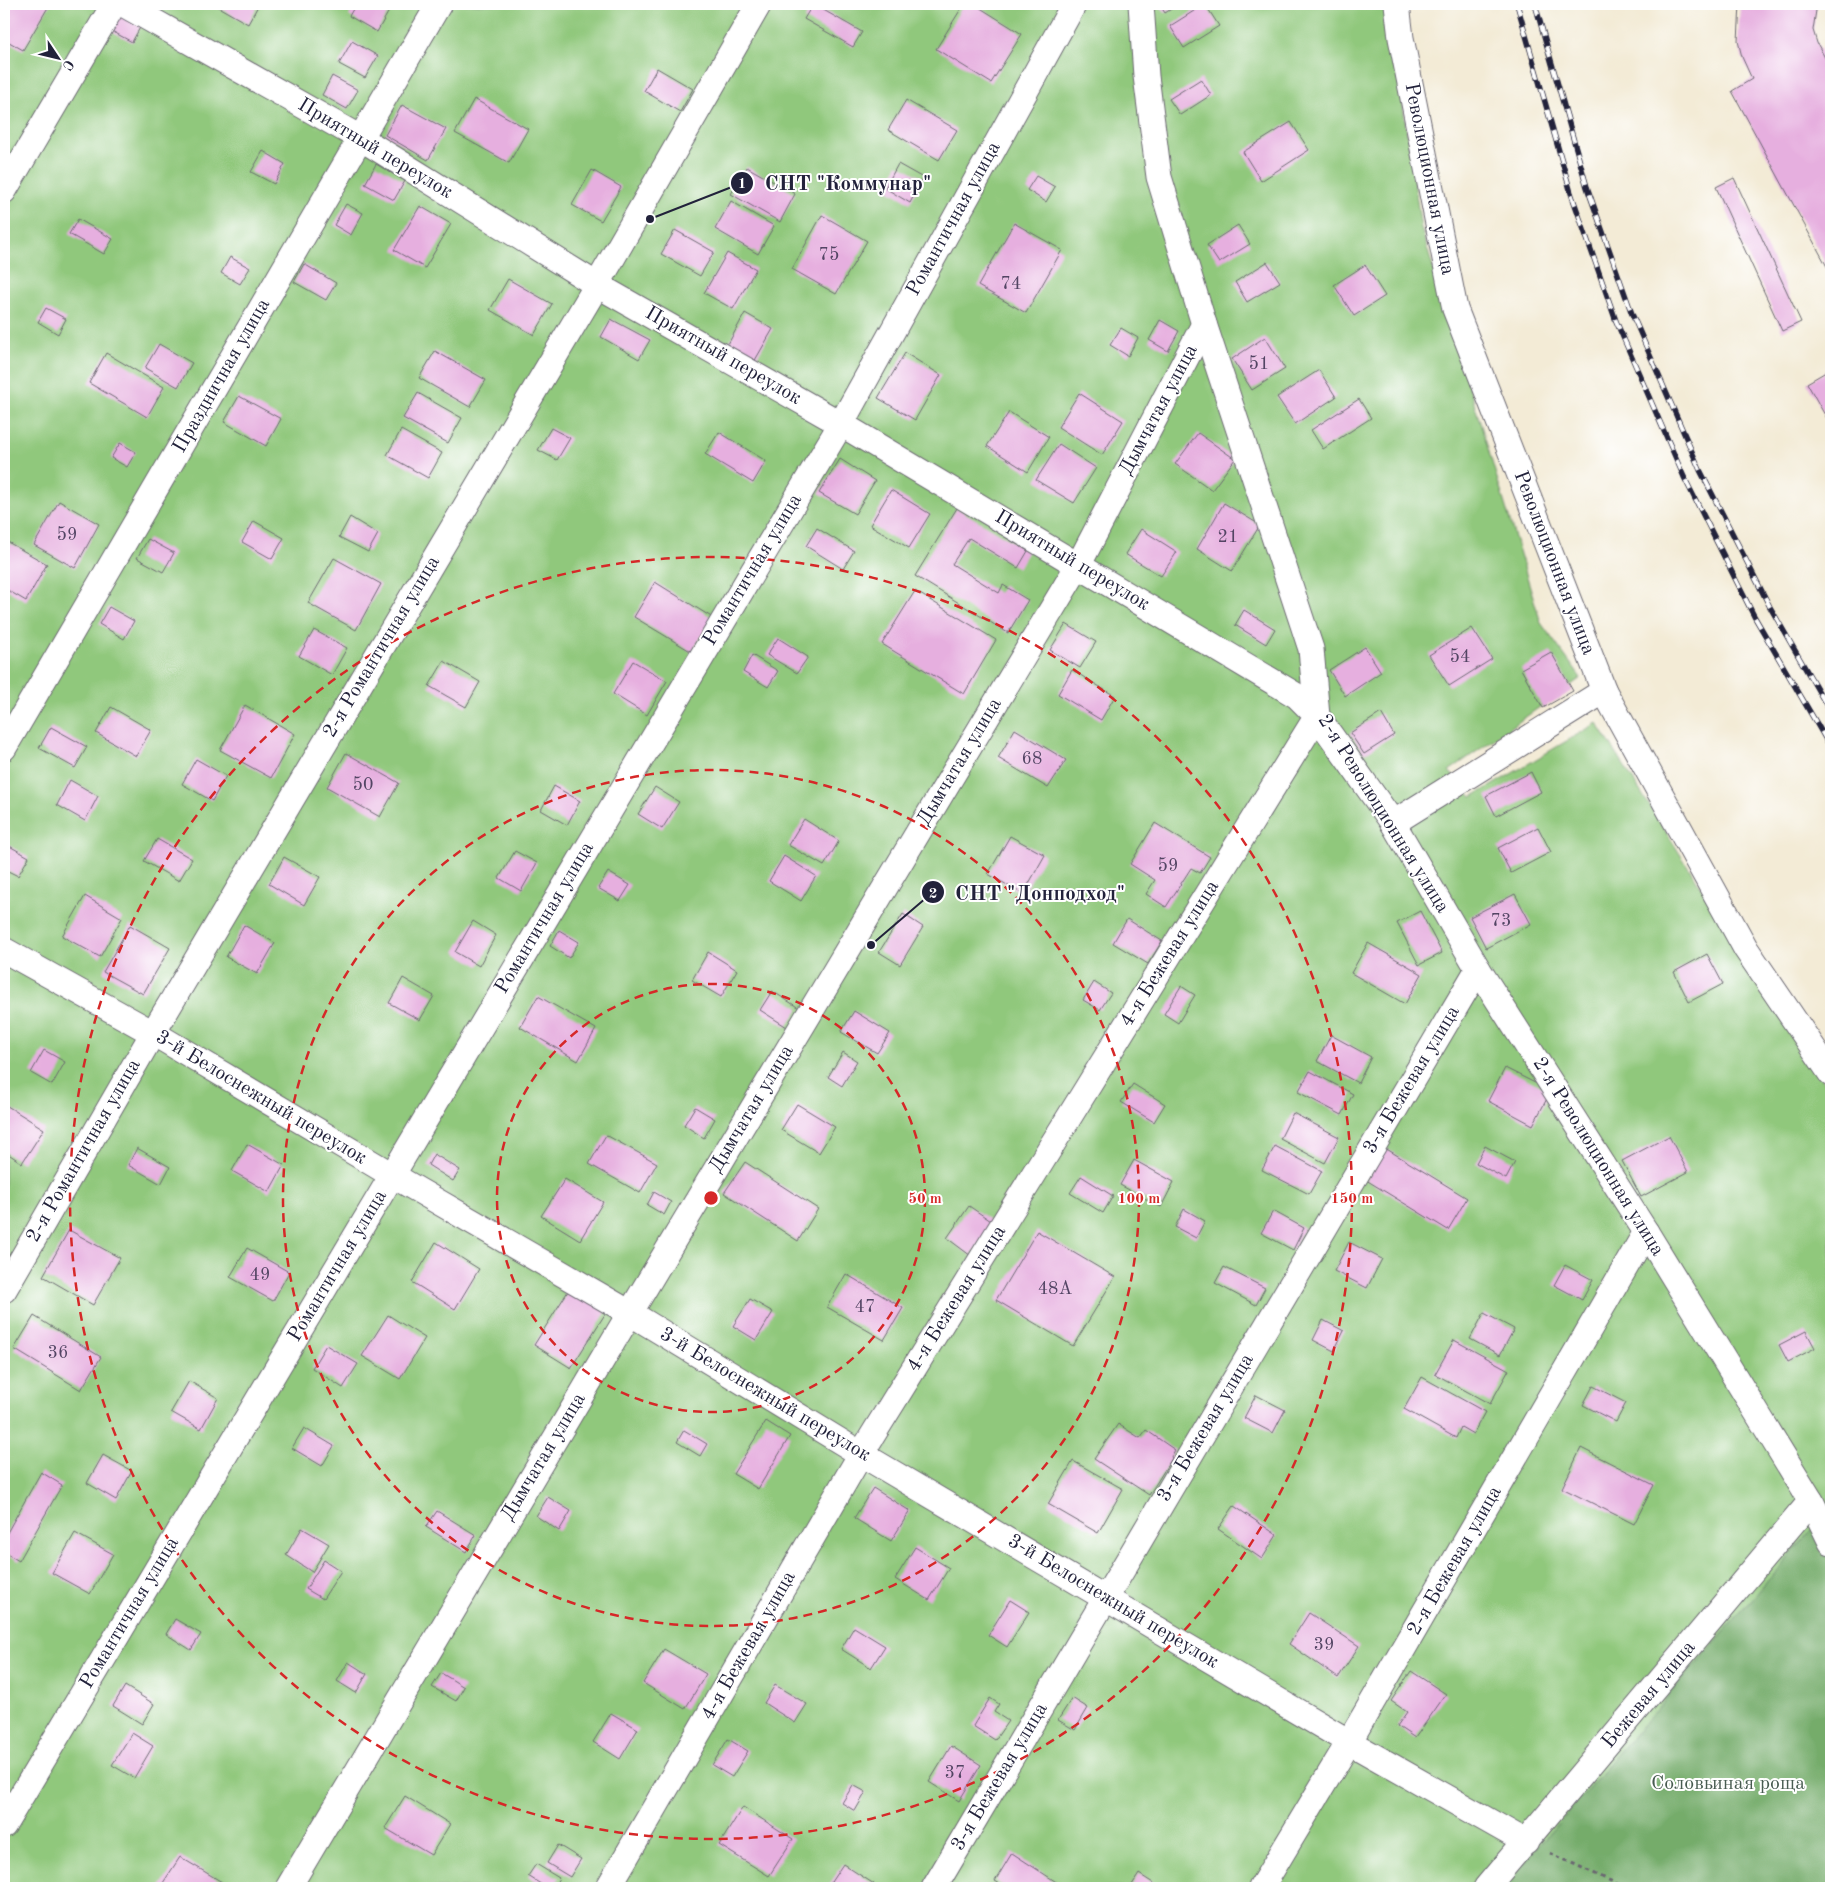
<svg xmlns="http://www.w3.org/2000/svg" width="1835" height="1892" font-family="'Old Standard TT',serif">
	<rect width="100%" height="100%" fill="#fff"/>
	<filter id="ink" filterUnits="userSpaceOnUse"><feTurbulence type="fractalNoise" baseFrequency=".02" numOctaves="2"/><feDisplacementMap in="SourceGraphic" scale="10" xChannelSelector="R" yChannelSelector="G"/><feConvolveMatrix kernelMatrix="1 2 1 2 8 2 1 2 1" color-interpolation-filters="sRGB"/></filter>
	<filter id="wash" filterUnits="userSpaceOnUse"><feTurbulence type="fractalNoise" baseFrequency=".0096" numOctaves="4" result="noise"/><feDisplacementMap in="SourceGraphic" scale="20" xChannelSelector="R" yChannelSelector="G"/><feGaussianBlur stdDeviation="1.12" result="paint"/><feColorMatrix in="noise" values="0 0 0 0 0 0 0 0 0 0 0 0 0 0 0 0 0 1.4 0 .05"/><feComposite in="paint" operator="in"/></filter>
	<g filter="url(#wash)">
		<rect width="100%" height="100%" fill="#f3ebd6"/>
		<polygon fill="#90c87b" stroke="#59755b" points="4,4 1388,4 1421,228 1541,623 1581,678 1449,771 1472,797 1597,723 1831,1092 1831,1551 1817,1524 1502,1888 4,1888"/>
		<polygon fill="#74ac6b" stroke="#4b6753" points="1817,1524 1831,1551 1831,1888 1502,1888"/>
		<g id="blocks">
			<g fill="#e6afdf">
				<polygon points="4,4 50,4 23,50 4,39"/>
				<polygon points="213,4 259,4 248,24"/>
				<polygon points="356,4 393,4 377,32 349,16"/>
				<polygon points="813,4 862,32 853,47 804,19"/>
				<polygon points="964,4 974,4 1022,34 991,83 936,49"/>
				<polygon points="1159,4 1179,4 1165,13"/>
				<polygon points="1205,4 1219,26 1184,48 1170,26"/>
				<polygon points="1740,4 1817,4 1813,30 1817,43 1831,69 1831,274 1732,91 1752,79 1742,57 1738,41"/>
				<polygon points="117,10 142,24 132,42 106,28"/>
				<polygon points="352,41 378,56 365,78 339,64"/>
				<polygon points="657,68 693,89 680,112 644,91"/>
				<polygon points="332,76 358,90 347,109 322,95"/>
				<polygon points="1201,79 1211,95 1180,115 1169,99"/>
				<polygon points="474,99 528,129 509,163 455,133"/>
				<polygon points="906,100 957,130 939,160 888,130"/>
				<polygon points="402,105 446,129 428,160 385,135"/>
				<polygon points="1291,122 1309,150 1261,181 1243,152"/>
				<polygon points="263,151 285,164 274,184 251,172"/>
				<polygon points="376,164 405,181 394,200 365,184"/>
				<polygon points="898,164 923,178 910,203 885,188"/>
				<polygon points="747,167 795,194 780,222 731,194"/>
				<polygon points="592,170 621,187 601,221 572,205"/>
				<polygon points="1036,176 1055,187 1046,202 1027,190"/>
				<polygon points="1734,178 1801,322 1782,331 1716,187"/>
				<polygon points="731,201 774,226 758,254 715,229"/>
				<polygon points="346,204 363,213 351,235 334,225"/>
				<polygon points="420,206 451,224 425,268 394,250"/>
				<polygon points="822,215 867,241 836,294 792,269"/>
				<polygon points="78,219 113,239 104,254 69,234"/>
				<polygon points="1014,223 1062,250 1026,313 978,286"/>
				<polygon points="1238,225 1250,244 1219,263 1207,245"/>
				<polygon points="675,230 714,252 700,276 661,254"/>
				<polygon points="727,253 756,269 733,309 704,293"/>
				<polygon points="230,257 250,268 240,284 221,273"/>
				<polygon points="1267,262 1280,282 1247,302 1235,282"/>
				<polygon points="304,264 336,283 326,300 294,282"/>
				<polygon points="1365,265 1385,296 1354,316 1334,285"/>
				<polygon points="508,279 552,304 534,335 490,310"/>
				<polygon points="46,308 66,319 58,334 38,322"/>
				<polygon points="745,313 773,329 754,362 727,346"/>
				<polygon points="611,319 650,340 639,359 601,337"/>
				<polygon points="1160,320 1179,331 1168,351 1149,340"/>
				<polygon points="1121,328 1138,338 1128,356 1110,345"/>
				<polygon points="1265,337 1285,369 1252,390 1232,359"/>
				<polygon points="159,344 192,363 178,387 145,368"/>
				<polygon points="435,351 486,380 470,407 419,378"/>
				<polygon points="106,353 164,387 147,417 89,383"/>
				<polygon points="905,353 941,375 915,420 878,398"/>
				<polygon points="1831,369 1831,426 1807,383"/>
				<polygon points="1319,370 1336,397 1295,424 1277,397"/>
				<polygon points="418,393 462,418 448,443 403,418"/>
				<polygon points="1079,393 1123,421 1102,455 1058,427"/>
				<polygon points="239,396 281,419 266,446 224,422"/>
				<polygon points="1359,399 1371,418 1323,449 1311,430"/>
				<polygon points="1009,412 1049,437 1028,472 987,446"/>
				<polygon points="551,428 570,438 557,460 538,450"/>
				<polygon points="401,430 442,453 428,478 387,455"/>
				<polygon points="719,432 766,461 753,483 705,454"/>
				<polygon points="1198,433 1235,459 1212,490 1175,464"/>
				<polygon points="120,443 136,452 127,467 111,458"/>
				<polygon points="1059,444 1096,468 1074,503 1036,480"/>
				<polygon points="840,459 875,481 855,514 819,493"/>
				<polygon points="891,490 930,514 909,548 870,525"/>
				<polygon points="59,501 99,524 75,568 34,545"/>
				<polygon points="1224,503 1260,525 1232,571 1197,549"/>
				<polygon points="957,508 1028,551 1018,568 969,538 952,564 999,593 1003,585 1028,600 1008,633 915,576"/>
				<polygon points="350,517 378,534 368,552 339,537"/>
				<polygon points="254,521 284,538 272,559 242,542"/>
				<polygon points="817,528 854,551 843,569 806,546"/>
				<polygon points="1141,529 1177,552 1161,576 1125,554"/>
				<polygon points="148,539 174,553 163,572 137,558"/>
				<polygon points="4,540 47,564 26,601 4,588"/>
				<polygon points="334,558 381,584 356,630 308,603"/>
				<polygon points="655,582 713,618 692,652 634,617"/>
				<polygon points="915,591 996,640 964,694 882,644"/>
				<polygon points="109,607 134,621 124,639 99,624"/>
				<polygon points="1244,610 1275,629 1266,644 1235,625"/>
				<polygon points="1066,624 1096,642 1080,668 1050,650"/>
				<polygon points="1472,628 1492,659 1449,686 1429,655"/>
				<polygon points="314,630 347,648 332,675 299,656"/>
				<polygon points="778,638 808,657 797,673 767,655"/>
				<polygon points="1365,647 1381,672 1345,696 1329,670"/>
				<polygon points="1551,652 1573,691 1543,708 1521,669"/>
				<polygon points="752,655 778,671 768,687 743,672"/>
				<polygon points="444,661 480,682 466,707 429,686"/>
				<polygon points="633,661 667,681 647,715 613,694"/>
				<polygon points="1072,670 1115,696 1101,720 1058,694"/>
				<polygon points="245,705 295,734 271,778 220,750"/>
				<polygon points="111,707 151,730 136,756 96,733"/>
				<polygon points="1381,713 1394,735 1364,754 1350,733"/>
				<polygon points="51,727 87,747 75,768 39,748"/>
				<polygon points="1015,729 1066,760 1048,788 998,758"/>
				<polygon points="346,753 399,783 380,817 327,787"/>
				<polygon points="196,759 226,776 212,801 182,784"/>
				<polygon points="1531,772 1541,792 1496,816 1486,796"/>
				<polygon points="70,780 98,796 85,821 57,805"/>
				<polygon points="554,786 580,801 567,825 541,810"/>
				<polygon points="655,787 679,802 662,829 638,814"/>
				<polygon points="804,819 839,841 824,866 788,845"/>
				<polygon points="1155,823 1210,857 1200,873 1191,868 1166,907 1146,894 1155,880 1130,864"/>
				<polygon points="1538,827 1551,852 1511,873 1498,848"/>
				<polygon points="1010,836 1045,855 1023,894 988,874"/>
				<polygon points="157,839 192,859 179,881 144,861"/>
				<polygon points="4,843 29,857 18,876 4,869"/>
				<polygon points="515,851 537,863 521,891 499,878"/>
				<polygon points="784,856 816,876 801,901 769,881"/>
				<polygon points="284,857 320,877 304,905 269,884"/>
				<polygon points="608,872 630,885 620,901 598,888"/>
				<polygon points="1515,894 1531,924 1486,948 1470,917"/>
				<polygon points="85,896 122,918 100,957 62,936"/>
				<polygon points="1420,911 1442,953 1419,965 1397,923"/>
				<polygon points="903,914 923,927 900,965 879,952"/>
				<polygon points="1127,919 1162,941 1148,964 1113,943"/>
				<polygon points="473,921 496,935 479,966 455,952"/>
				<polygon points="130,925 170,948 143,994 103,972"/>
				<polygon points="244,925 275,943 257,974 226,957"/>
				<polygon points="559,930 579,942 569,958 550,946"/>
				<polygon points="1368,943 1422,974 1405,1004 1351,973"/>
				<polygon points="708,952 737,970 721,997 692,980"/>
				<polygon points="1707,954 1723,984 1689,1002 1674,972"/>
				<polygon points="403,978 434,996 420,1020 389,1003"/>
				<polygon points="1094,982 1111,993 1100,1010 1083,1000"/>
				<polygon points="1181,986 1195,995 1178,1023 1164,1014"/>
				<polygon points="772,991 799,1008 787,1027 760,1010"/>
				<polygon points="538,996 596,1029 578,1061 520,1027"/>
				<polygon points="854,1011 890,1033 877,1053 841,1032"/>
				<polygon points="1331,1035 1371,1057 1358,1083 1317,1061"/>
				<polygon points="44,1050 65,1062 52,1085 31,1073"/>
				<polygon points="843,1052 857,1061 842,1086 828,1077"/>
				<polygon points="1505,1068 1551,1091 1533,1125 1488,1101"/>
				<polygon points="1310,1071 1353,1094 1342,1115 1298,1092"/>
				<polygon points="1133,1084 1165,1104 1154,1122 1121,1102"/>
				<polygon points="4,1104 44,1129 22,1163 4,1151"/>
				<polygon points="797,1104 835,1127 819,1153 781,1130"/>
				<polygon points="695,1107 715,1119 704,1138 684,1125"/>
				<polygon points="1293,1113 1339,1137 1325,1163 1280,1139"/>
				<polygon points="606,1135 657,1163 640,1193 589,1164"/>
				<polygon points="1669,1136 1688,1172 1641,1197 1622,1161"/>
				<polygon points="247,1144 284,1165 269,1192 232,1171"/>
				<polygon points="1275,1146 1322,1171 1309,1194 1262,1170"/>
				<polygon points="1485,1146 1515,1162 1506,1179 1476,1163"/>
				<polygon points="137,1148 170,1167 161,1184 128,1165"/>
				<polygon points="1385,1148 1467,1198 1448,1230 1366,1180"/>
				<polygon points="434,1154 460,1170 453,1181 428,1165"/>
				<polygon points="1134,1160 1174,1182 1161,1207 1120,1185"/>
				<polygon points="745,1162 818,1209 798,1241 724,1193"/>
				<polygon points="1081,1176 1113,1196 1103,1213 1070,1193"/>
				<polygon points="565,1179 603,1202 580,1240 541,1216"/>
				<polygon points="654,1192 671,1202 664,1215 647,1205"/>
				<polygon points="969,1206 994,1223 971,1256 947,1238"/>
				<polygon points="1184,1209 1205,1221 1196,1238 1175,1227"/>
				<polygon points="1273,1211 1304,1228 1293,1250 1261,1233"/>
				<polygon points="69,1230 120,1258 93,1305 43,1276"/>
				<polygon points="1037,1231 1115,1277 1073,1346 996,1300"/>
				<polygon points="436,1242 479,1269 455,1309 412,1282"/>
				<polygon points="1349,1242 1382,1259 1367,1288 1334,1271"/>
				<polygon points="247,1248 289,1272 273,1301 230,1277"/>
				<polygon points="1565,1265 1593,1280 1582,1300 1554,1285"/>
				<polygon points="1224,1267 1265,1288 1256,1305 1215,1283"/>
				<polygon points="846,1274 903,1308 884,1340 827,1307"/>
				<polygon points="570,1288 607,1311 571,1368 534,1345"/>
				<polygon points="750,1299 773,1312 756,1340 733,1326"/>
				<polygon points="1484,1313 1514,1329 1500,1355 1470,1339"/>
				<polygon points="388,1315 425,1338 400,1379 362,1356"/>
				<polygon points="34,1316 101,1357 81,1390 14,1349"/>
				<polygon points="1323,1320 1344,1331 1334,1351 1313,1340"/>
				<polygon points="1806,1331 1815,1348 1788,1362 1779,1345"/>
				<polygon points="1454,1340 1509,1370 1490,1404 1435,1374"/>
				<polygon points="326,1345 358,1364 343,1388 312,1368"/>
				<polygon points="1422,1377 1485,1412 1473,1434 1461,1427 1456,1438 1404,1409"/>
				<polygon points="189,1381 218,1398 201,1429 171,1412"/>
				<polygon points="1593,1386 1626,1403 1616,1422 1583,1405"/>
				<polygon points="1256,1395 1285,1410 1273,1433 1244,1418"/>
				<polygon points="766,1421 790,1436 758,1489 733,1474"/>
				<polygon points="1118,1424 1140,1438 1146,1430 1175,1450 1171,1457 1172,1458 1149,1495 1094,1459"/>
				<polygon points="304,1428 334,1446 322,1466 292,1448"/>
				<polygon points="684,1430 707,1444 700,1456 677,1442"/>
				<polygon points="1581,1448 1654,1485 1634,1524 1562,1488"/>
				<polygon points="103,1455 132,1471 116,1500 87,1483"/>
				<polygon points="1073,1461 1123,1489 1098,1533 1048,1504"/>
				<polygon points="41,1472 62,1485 19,1561 4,1552 4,1538"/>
				<polygon points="873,1488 910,1511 891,1541 854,1518"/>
				<polygon points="548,1497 571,1511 559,1531 536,1516"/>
				<polygon points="1234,1506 1277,1535 1262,1559 1218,1529"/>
				<polygon points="437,1511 476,1535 466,1552 426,1527"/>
				<polygon points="302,1528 329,1544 312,1572 286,1555"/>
				<polygon points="75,1533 113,1554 90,1594 52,1573"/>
				<polygon points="915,1547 949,1568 929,1600 895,1579"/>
				<polygon points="324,1560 341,1571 323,1599 306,1589"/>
				<polygon points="1010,1600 1029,1612 1007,1647 988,1635"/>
				<polygon points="1309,1613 1359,1646 1338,1678 1289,1644"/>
				<polygon points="175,1619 201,1634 191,1650 166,1634"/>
				<polygon points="854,1627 885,1646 871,1668 841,1649"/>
				<polygon points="664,1649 706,1674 685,1709 643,1683"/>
				<polygon points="348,1662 367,1674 356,1693 337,1681"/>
				<polygon points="1411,1671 1446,1694 1415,1738 1397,1726 1407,1712 1391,1701"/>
				<polygon points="441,1673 464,1687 456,1701 432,1687"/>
				<polygon points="775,1685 807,1704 795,1723 764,1703"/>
				<polygon points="125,1686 154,1704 142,1724 113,1706"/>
				<polygon points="990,1698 999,1704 994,1712 1008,1721 995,1740 973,1726"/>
				<polygon points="1072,1698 1088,1708 1075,1730 1058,1720"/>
				<polygon points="611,1713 638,1729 620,1759 593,1742"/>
				<polygon points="132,1733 153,1746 134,1778 112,1765"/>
				<polygon points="728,1739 748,1751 732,1777 712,1765"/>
				<polygon points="951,1746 981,1765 959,1801 929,1782"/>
				<polygon points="853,1785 866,1792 855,1811 842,1803"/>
				<polygon points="405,1796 450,1824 431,1855 385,1828"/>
				<polygon points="743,1807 793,1839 769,1876 719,1845"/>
				<polygon points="558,1845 581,1859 570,1877 547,1863"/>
				<polygon points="1012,1853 1064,1887 1063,1888 1007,1888 995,1881"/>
				<polygon points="180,1857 227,1885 225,1888 165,1888 161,1886"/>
				<polygon points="536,1864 559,1878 553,1888 547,1888 528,1876"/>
				<polygon points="843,1864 874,1884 871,1888 827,1888"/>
				<polygon points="1139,1874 1161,1888 1130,1888"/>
			</g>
		</g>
	</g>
	<g filter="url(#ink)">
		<use href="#blocks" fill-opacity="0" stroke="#6b6871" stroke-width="1"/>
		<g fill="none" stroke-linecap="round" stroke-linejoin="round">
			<g stroke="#6b6871" stroke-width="27">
				<g id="street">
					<polyline points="123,4 362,139 597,285 841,424 1297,696 1317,716 861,1454 608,1888"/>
					<polyline points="1141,4 1146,76 1159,177 1204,324 1311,649 1317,716 1393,823 1478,969 1646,1232 1811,1501 1831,1542"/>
					<polyline points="1397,4 1401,38 1455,309 1604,691 1746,949 1831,1074"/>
					<polyline points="4,191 114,4"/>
					<polyline points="4,748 439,4"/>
					<polyline points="1393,823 1604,691"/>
					<polyline points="4,950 153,1033 392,1175 630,1313 861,1454 1349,1742 1526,1842"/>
					<polyline points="4,1290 153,1033 597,285 759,4"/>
					<polyline points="4,1825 841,424 1074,4"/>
					<polyline points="288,1888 630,1313 1079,564 1204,324"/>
					<polyline points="934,1888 1478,969"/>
					<polyline points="1261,1888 1349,1742 1646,1232"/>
					<polyline points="1486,1888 1811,1501"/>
				</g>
			</g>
			<polyline stroke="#6b6871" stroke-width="3" stroke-dasharray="4 4" stroke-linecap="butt" points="1550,1853 1626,1888"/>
			<use href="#street" stroke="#fff" stroke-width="25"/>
			<g stroke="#22223b" stroke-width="5.5">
				<g id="rail">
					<polyline points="1517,4 1571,193 1616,321 1684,477 1754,616 1831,748"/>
					<polyline points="1535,4 1587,187 1632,314 1700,470 1770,607 1831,713"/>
				</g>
			</g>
			<use href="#rail" stroke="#fff" stroke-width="4" stroke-dasharray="11" stroke-linecap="butt"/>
		</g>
	</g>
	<g fill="none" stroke="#d62828" stroke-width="2.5" stroke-dasharray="9 6">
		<circle cx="711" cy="1198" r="214"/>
		<circle cx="711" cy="1198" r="428"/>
		<circle cx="711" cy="1198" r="641"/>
	</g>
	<g text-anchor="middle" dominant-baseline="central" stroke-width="4" stroke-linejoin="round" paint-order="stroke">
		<g font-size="18" fill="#534564">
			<text x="829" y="255">75</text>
			<text x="1011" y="284">74</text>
			<text x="1259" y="364">51</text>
			<text x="67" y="535">59</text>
			<text x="1228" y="537">21</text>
			<text x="1460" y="657">54</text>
			<text x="1032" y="759">68</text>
			<text x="363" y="785">50</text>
			<text x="1168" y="866">59</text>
			<text x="1501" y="921">73</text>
			<text x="260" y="1275">49</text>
			<text x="1055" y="1289">48А</text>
			<text x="865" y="1307">47</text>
			<text x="58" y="1353">36</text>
			<text x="1324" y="1645">39</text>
			<text x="955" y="1773">37</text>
		</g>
		<g font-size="20" fill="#22223b" stroke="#fff">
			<text transform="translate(375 149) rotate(31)">Приятный переулок</text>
			<text transform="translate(1429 179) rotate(79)">Революционная улица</text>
			<text transform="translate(954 219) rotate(-61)">Романтичная улица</text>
			<text transform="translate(723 356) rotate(30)">Приятный переулок</text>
			<text transform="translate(222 376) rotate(-60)">Праздничная улица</text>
			<text transform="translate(1159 410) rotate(-62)">Дымчатая улица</text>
			<text transform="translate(1072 561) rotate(31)">Приятный переулок</text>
			<text transform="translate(1554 563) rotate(69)">Революционная улица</text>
			<text transform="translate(753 570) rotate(-59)">Романтичная улица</text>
			<text transform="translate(382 647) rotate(-59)">2-я Романтичная улица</text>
			<text transform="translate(960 762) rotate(-59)">Дымчатая улица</text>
			<text transform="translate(1383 814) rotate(58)">2-я Революционная улица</text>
			<text transform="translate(545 918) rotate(-59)">Романтичная улица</text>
			<text transform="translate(1170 954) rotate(-58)">4-я Бежевая улица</text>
			<text transform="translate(1412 1080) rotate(-59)">3-я Бежевая улица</text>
			<text transform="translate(261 1098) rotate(31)">3-й Белоснежный переулок</text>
			<text transform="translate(752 1109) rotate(-59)">Дымчатая улица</text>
			<text transform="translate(84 1151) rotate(-60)">2-я Романтичная улица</text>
			<text transform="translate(1598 1157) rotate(58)">2-я Революционная улица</text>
			<text transform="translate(338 1266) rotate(-59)">Романтичная улица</text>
			<text transform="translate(957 1299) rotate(-58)">4-я Бежевая улица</text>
			<text transform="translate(765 1395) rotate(31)">3-й Белоснежный переулок</text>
			<text transform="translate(1206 1428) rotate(-59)">3-я Бежевая улица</text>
			<text transform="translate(544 1457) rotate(-59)">Дымчатая улица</text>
			<text transform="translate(1455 1561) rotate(-60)">2-я Бежевая улица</text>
			<text transform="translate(1113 1602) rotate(31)">3-й Белоснежный переулок</text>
			<text transform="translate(130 1613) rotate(-59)">Романтичная улица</text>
			<text transform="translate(749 1646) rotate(-60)">4-я Бежевая улица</text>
			<text transform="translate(1649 1695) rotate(-50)">Бежевая улица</text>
			<text transform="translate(1000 1777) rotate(-59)">3-я Бежевая улица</text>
		</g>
		<g font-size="20" fill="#485c51" stroke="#fff">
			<text x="1728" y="1784">Соловьиная роща</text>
		</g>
	</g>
	<circle cx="711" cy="1198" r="8" fill="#d62828" stroke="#fff" stroke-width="2.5"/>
	<g font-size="15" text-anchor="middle" font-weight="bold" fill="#d62828" stroke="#fff" stroke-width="4" stroke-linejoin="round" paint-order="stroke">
		<text x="925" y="1203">50 m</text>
		<text x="1139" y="1203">100 m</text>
		<text x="1352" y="1203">150 m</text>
	</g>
	<path fill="none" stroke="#22223b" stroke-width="2" d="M650 219L742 183M871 945L933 892"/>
	<g fill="#22223b" stroke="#fff" stroke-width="2">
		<circle cx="650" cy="219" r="5"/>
		<circle cx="871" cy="945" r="5"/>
		<circle cx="742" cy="183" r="12"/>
		<circle cx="933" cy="892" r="12"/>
	</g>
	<g font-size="15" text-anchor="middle" font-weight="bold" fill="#fff">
		<text x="742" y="188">1</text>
		<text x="933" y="898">2</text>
	</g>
	<g font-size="21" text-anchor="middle" font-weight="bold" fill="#22223b" stroke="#fff" stroke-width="4" stroke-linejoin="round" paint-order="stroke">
		<text x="848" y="190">СНТ "Коммунар"</text>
		<text x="1040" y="900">СНТ "Донподход"</text>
	</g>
	<rect width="1835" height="1892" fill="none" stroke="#fff" stroke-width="20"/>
	<g transform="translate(58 58) rotate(125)" stroke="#ffffff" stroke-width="4" paint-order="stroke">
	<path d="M0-4L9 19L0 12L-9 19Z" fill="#22223b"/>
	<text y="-8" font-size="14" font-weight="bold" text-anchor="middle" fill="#22223b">С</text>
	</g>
</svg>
